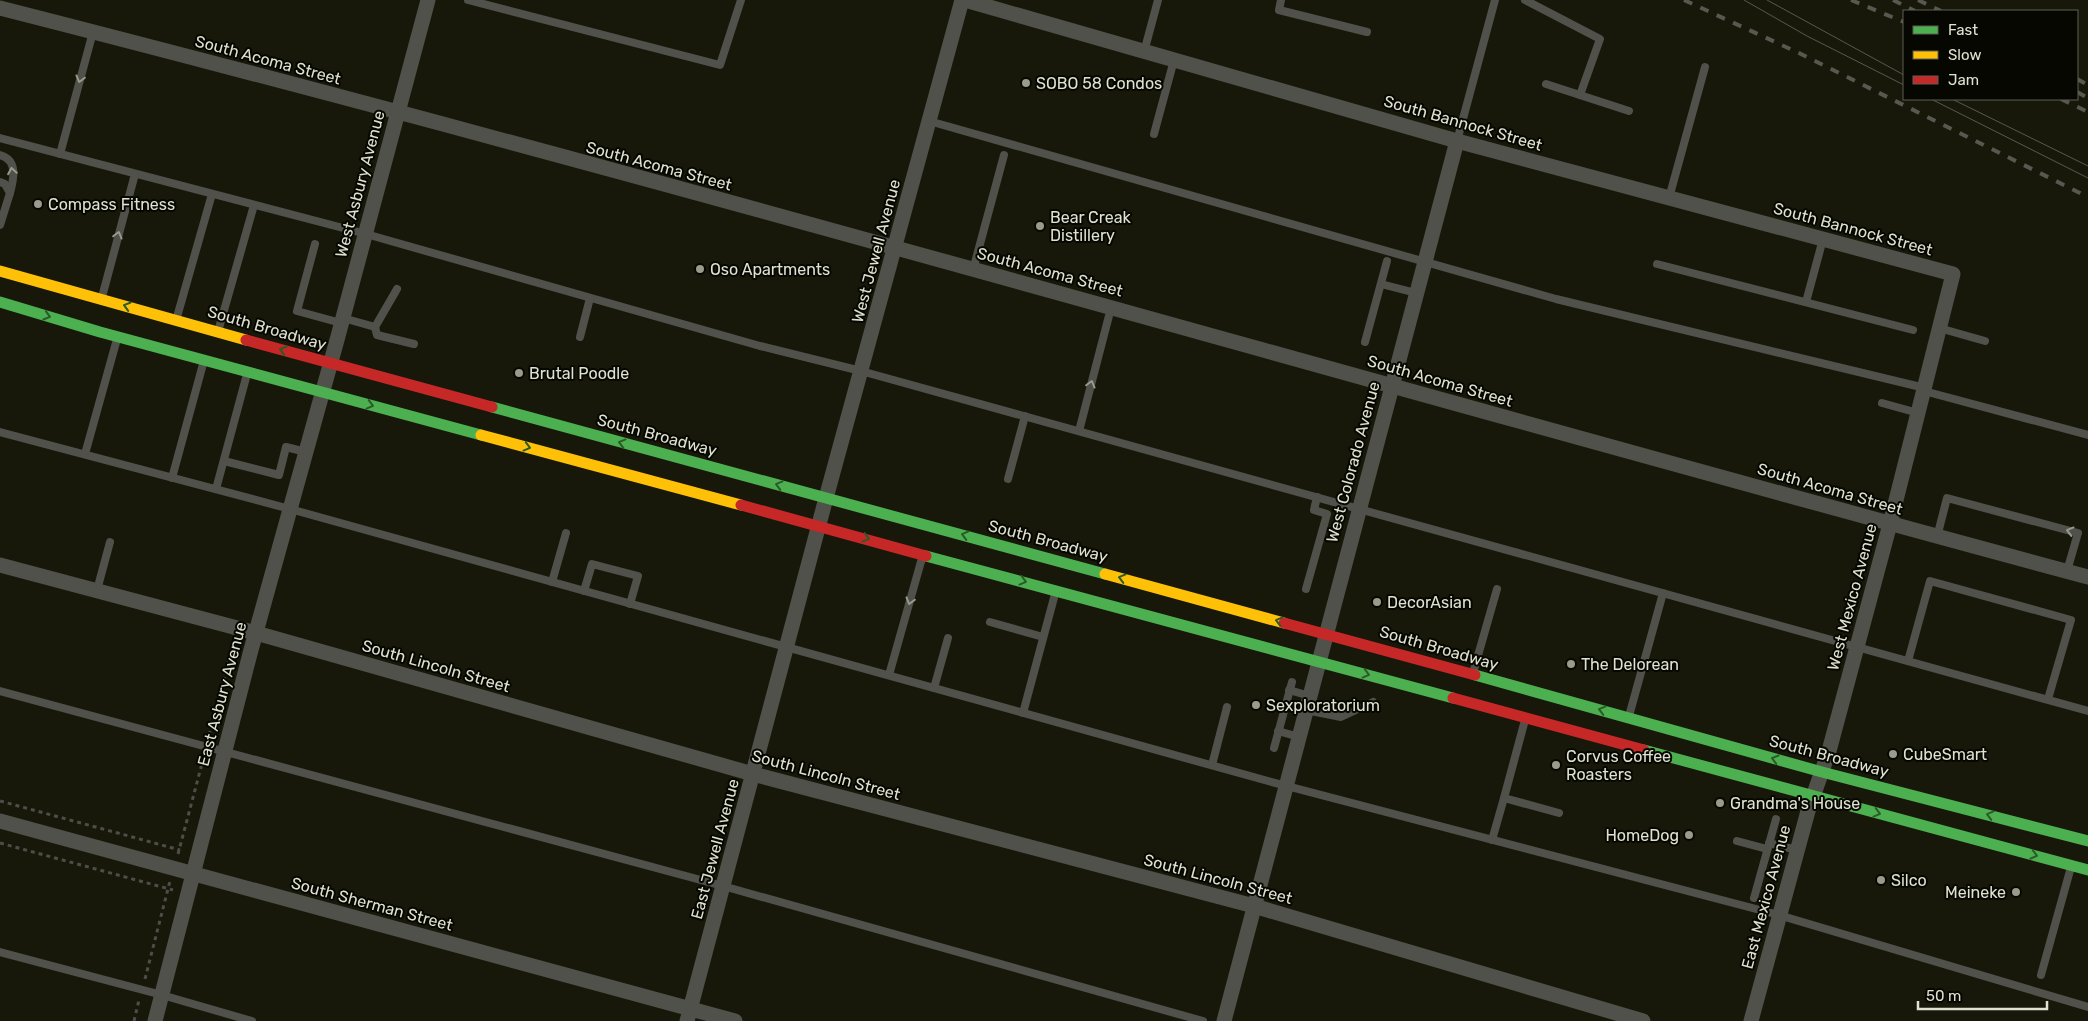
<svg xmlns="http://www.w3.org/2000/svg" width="2088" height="1021" font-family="Rubik,sans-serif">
	<rect width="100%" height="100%" fill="#17180a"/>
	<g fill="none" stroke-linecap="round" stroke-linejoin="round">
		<g stroke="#4d4e47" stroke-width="3" stroke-dasharray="4 4" stroke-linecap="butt">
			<polyline points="209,735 234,642"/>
			<polyline points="0,801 180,850"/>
			<polyline points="0,843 173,890"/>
			<polyline points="178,854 204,756"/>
			<polyline points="145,979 170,881"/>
			<polyline points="134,1021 139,1000"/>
		</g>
		<g stroke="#50514b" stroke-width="8">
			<polyline points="468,0 720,65 741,0"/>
			<polyline points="1281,0 1279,10 1367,32"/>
			<polyline points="1525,0 1600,39 1580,95"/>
			<polyline points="1144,52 1158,0"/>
			<polyline points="1546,84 1629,111"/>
			<polyline points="929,121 1556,299 1925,388"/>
			<polyline points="1154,134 1174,60"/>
			<polyline points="0,138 366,234 760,346 861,371 2088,711"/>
			<polyline points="1457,141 1495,0"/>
			<polyline points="60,154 93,32"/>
			<path d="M0,155C18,160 14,178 10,193"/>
			<polyline points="0,182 5,184 10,193 0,225"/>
			<polyline points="1669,198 1705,67"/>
			<polyline points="315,244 297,311 341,323"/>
			<polyline points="1657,264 1913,330"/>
			<polyline points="973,270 1004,155"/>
			<polyline points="1381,284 1416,293"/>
			<polyline points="102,297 135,174"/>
			<polyline points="1806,302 1823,239"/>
			<polyline points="177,317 212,194"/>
			<polyline points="343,318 375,327 397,289"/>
			<polyline points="375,327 377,335 414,344"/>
			<polyline points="219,328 254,205"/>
			<polyline points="1939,328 1985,341"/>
			<polyline points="580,337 590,298"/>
			<polyline points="1365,342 1387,261"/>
			<polyline points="1924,391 2088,435"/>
			<polyline points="1882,403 1918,413"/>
			<polyline points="1079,431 1111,308"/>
			<polyline points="0,432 290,509 1268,781 1779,915 2088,1007"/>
			<polyline points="85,454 117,339"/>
			<polyline points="224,461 279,475 286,447 306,452"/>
			<polyline points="172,478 203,364"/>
			<polyline points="1008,479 1025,416"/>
			<polyline points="216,489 247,374"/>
			<polyline points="1937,537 1947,498 2078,533 2067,571"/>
			<polyline points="552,582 566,533"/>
			<polyline points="1306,589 1327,514 1314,510 1317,497"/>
			<polyline points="97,590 110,542"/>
			<polyline points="584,591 592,564 638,576 630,604"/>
			<polyline points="990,622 1043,637"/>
			<polyline points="1908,661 1930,581 2071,620 2048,699"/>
			<polyline points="1473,673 1497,589"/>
			<polyline points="889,675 922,558"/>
			<polyline points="934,688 948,638"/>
			<polyline points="1289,690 1310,696"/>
			<polyline points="0,691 723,886 1203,1021"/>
			<polyline points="1306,710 1341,717 1373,702"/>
			<polyline points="1023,713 1055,594"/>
			<polyline points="1629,716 1663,593"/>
			<polyline points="1525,720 1504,798 1559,813"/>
			<polyline points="1278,731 1299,737"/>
			<polyline points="1274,748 1292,682"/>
			<polyline points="1212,765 1227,707"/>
			<polyline points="1492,840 1504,798"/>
			<polyline points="1737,841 1767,849"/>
			<polyline points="1769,843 1797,850"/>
			<polyline points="1754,898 1776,819"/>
			<polyline points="0,952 162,995 252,1021"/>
			<polyline points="2041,975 2071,867"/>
		</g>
		<g stroke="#50514b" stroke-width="15">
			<polyline points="965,0 1457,141 1953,274 1890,524 1829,751 1808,811 1751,1021"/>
			<path d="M0,8C699,186 1391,390 2088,577"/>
			<polyline points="0,565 256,633 753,774 1254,906 1643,1021"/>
			<polyline points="0,821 735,1021"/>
			<polyline points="155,1021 251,650 337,340 428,0"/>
			<polyline points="687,1021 826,498 962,0"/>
			<polyline points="1224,1021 1457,141"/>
		</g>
		<g stroke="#4caf50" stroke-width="11">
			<polyline points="0,302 100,332 481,435"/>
			<polyline points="492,407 1105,574"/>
			<polyline points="926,556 1453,698"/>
			<polyline points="1475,675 1822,772 2088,841"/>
			<polyline points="1644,750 2088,870"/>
		</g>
		<g stroke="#ffc107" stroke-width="11">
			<polyline points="0,271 246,340"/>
			<polyline points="481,435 741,505"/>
			<polyline points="1105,574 1284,623"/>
		</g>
		<g stroke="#c62828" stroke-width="11">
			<polyline points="246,340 492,407"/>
			<polyline points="741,505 926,556"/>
			<polyline points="1284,623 1475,675"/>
			<polyline points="1453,698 1644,750"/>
		</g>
		<g stroke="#575850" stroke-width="1">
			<polyline points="1744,0 1807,36 1904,85"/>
			<polyline points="1767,0 1904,75"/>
			<polyline points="1931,99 2088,178"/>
			<polyline points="1952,99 2088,166"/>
		</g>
		<g stroke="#575850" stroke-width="4" stroke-dasharray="9 9" stroke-linecap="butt">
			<polyline points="1684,0 1799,53 2088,197"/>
			<polyline points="1851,0 1904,22"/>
			<polyline points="1893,0 1915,11"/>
			<polyline points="1918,0 1941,11"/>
			<polyline points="2077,79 2088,85"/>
			<polyline points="2077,92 2088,98"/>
			<polyline points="2061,99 2088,112"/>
		</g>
	</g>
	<defs><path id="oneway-chevron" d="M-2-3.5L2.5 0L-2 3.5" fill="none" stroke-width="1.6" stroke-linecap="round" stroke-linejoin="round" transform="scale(1.25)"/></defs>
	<g stroke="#989a8e">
		<use href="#oneway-chevron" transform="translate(80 79) rotate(105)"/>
		<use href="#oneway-chevron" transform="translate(12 171) rotate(-99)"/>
		<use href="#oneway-chevron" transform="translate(118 235) rotate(-75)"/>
		<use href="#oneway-chevron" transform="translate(1091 384) rotate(-75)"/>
		<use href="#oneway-chevron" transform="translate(2070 531) rotate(-165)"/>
		<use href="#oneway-chevron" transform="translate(910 601) rotate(106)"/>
	</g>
	<g stroke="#2a5b28">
		<use href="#oneway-chevron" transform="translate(127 306) rotate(-164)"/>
		<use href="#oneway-chevron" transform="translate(47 316) rotate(17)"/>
		<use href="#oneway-chevron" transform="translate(283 350) rotate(-164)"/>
		<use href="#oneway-chevron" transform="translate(370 405) rotate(15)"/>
		<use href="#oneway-chevron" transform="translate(622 443) rotate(-165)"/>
		<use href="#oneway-chevron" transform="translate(527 447) rotate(15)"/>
		<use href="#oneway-chevron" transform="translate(779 485) rotate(-165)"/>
		<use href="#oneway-chevron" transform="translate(965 535) rotate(-165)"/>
		<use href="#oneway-chevron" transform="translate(866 538) rotate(15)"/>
		<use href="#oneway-chevron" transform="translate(1122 578) rotate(-165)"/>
		<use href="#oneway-chevron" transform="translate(1023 581) rotate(15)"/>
		<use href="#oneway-chevron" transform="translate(1279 621) rotate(-165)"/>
		<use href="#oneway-chevron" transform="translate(1366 674) rotate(15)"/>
		<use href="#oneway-chevron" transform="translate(1602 710) rotate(-165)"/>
		<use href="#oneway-chevron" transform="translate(1775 759) rotate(-164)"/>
		<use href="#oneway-chevron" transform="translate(1877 813) rotate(15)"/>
		<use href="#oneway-chevron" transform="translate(1990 815) rotate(-165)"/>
		<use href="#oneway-chevron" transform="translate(2034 855) rotate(15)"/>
	</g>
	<g fill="#999b8b" stroke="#070701" stroke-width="2">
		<circle cx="1026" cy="83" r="5"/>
		<circle cx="38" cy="204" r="5"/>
		<circle cx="1040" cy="226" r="5"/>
		<circle cx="700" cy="269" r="5"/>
		<circle cx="519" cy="373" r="5"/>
		<circle cx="1377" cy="602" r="5"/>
		<circle cx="1571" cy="664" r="5"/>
		<circle cx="1256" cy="705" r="5"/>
		<circle cx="1893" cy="754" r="5"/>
		<circle cx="1556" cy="765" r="5"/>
		<circle cx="1720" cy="803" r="5"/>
		<circle cx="1689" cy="835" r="5"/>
		<circle cx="1881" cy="880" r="5"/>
		<circle cx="2016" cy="892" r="5"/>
	</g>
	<g text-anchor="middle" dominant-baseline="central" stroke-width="4" stroke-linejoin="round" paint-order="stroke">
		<g font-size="16" fill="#dfe2d1" stroke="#070701">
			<text transform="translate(268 60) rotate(15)">South Acoma Street</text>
			<text transform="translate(1463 123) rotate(16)">South Bannock Street</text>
			<text transform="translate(659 166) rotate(15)">South Acoma Street</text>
			<text transform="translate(360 184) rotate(-75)">West Asbury Avenue</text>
			<text transform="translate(1853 229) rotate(15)">South Bannock Street</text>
			<text transform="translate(876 251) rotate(-75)">West Jewell Avenue</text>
			<text transform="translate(1050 272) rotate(15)">South Acoma Street</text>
			<text transform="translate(267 328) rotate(16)">South Broadway</text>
			<text transform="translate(1440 381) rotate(16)">South Acoma Street</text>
			<text transform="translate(657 435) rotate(15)">South Broadway</text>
			<text transform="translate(1353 462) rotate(-75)">West Colorado Avenue</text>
			<text transform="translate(1830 489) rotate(16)">South Acoma Street</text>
			<text transform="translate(1048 541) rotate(15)">South Broadway</text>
			<text transform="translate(1852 597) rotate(-75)">West Mexico Avenue</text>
			<text transform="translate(1439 648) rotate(16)">South Broadway</text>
			<text transform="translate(436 666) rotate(16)">South Lincoln Street</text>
			<text transform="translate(222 694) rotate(-75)">East Asbury Avenue</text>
			<text transform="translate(1829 756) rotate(15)">South Broadway</text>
			<text transform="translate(826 775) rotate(15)">South Lincoln Street</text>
			<text transform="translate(715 849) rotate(-75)">East Jewell Avenue</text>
			<text transform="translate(1218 879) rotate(15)">South Lincoln Street</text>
			<text transform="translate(1766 897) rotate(-75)">East Mexico Avenue</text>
			<text transform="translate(372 904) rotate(15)">South Sherman Street</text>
		</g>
		<g font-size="16" fill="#dfe2d1" stroke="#070701" text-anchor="start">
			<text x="1036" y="83">SOBO 58 Condos</text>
			<text x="48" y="204">Compass Fitness</text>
			<text x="1050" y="217">Bear Creak<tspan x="1050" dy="18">Distillery</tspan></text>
			<text x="710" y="269">Oso Apartments</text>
			<text x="529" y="373">Brutal Poodle</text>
			<text x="1387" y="602">DecorAsian</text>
			<text x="1581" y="664">The Delorean</text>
			<text x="1266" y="705">Sexploratorium</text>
			<text x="1903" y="754">CubeSmart</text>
			<text x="1566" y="756">Corvus Coffee<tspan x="1566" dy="18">Roasters</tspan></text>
			<text x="1730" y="803">Grandma's House</text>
			<text x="1679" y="835" text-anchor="end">HomeDog</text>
			<text x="1891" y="880">Silco</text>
			<text x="2006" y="892" text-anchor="end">Meineke</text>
		</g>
	</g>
	<rect x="1903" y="10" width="175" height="90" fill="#070701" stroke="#5d5f54"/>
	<rect x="1913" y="26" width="25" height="8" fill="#4caf50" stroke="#5d5f54"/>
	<text x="1948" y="35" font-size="15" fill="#dfe2d1">Fast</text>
	<rect x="1913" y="51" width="25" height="8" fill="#ffc107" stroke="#5d5f54"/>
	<text x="1948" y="60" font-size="15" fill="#dfe2d1">Slow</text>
	<rect x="1913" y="76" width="25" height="8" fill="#c62828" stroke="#5d5f54"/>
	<text x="1948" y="85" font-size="15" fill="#dfe2d1">Jam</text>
	<path d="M1918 1001v8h129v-8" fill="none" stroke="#dfe2d1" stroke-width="2.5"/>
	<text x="1926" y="1001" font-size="15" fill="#dfe2d1" stroke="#070701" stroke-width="4" paint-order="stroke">50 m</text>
</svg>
